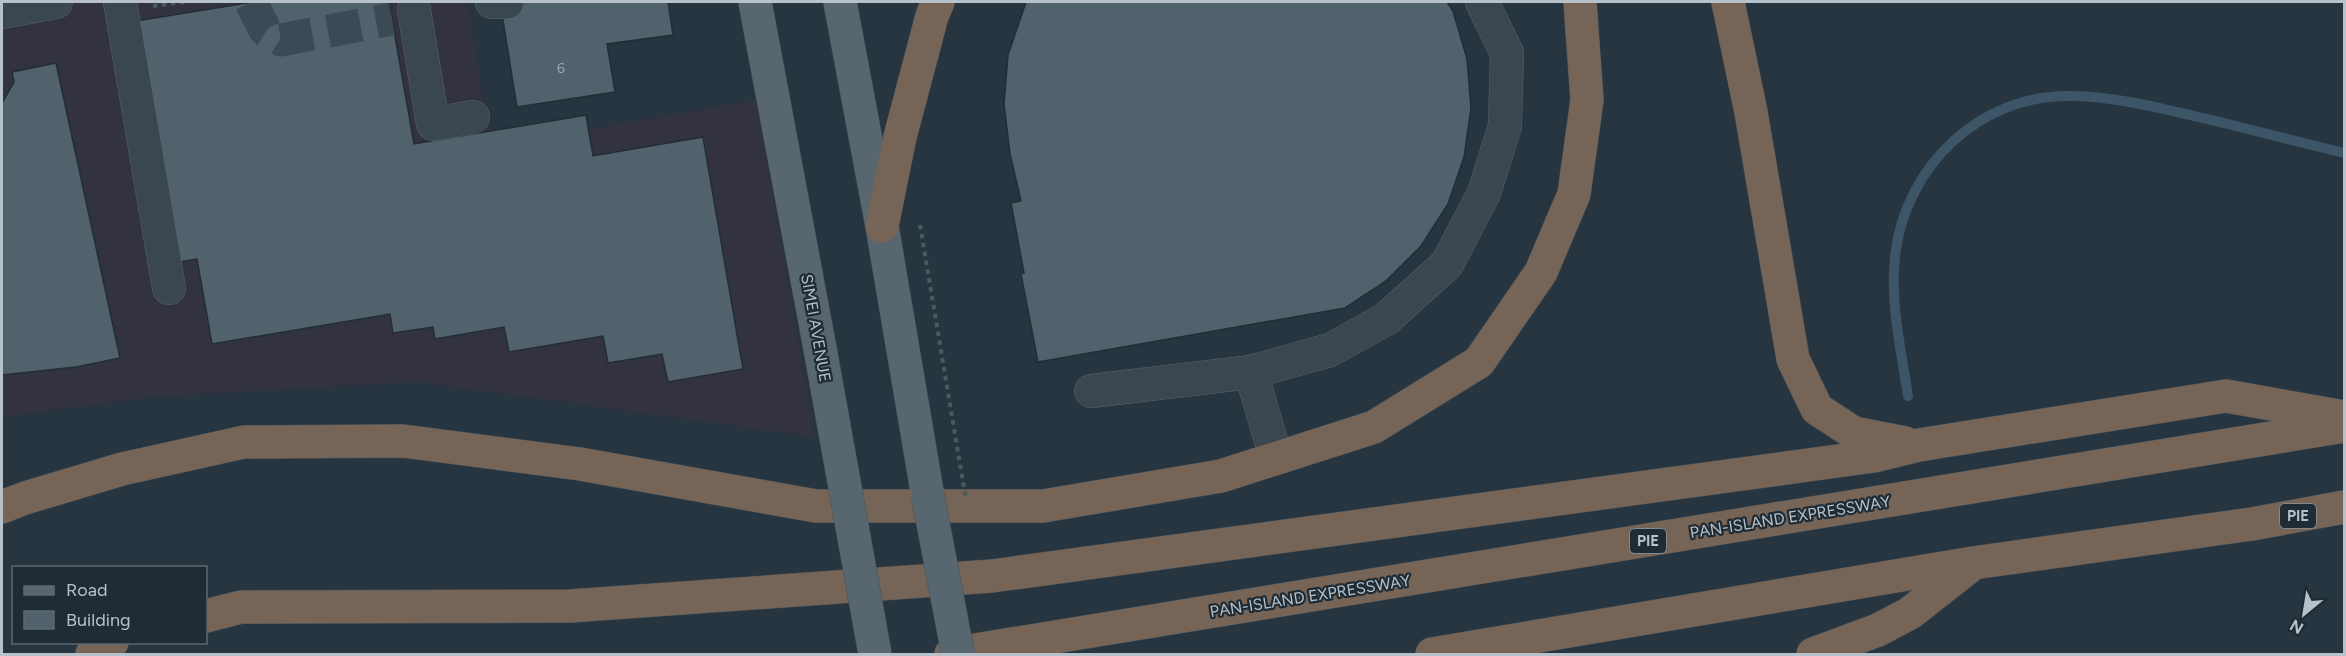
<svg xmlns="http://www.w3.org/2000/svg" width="2346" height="656" font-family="Figtree,sans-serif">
	<rect width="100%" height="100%" fill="#263540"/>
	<polygon fill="#323241" points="2,2 468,2 491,146 756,100 815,437 417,382 152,397 2,417"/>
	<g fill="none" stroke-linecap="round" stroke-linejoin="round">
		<path stroke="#3c5668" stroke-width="10" d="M1908,396C1901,350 1890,303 1895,256C1905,166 1981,93 2073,96C2119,97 2163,109 2207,119C2253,130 2299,142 2344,153"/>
	</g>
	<g fill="#51626d" stroke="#212e37" stroke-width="1.5">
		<polygon points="253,2 389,2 414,144 586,115 593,156 703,137 743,369 668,382 662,354 608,363 603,336 509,352 504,327 435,339 433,327 393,333 390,314 212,344 197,259 173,263 130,22"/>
		<polygon points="500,2 668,2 673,35 607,44 615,92 517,107"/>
		<polygon points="1026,2 1447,2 1453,11 1467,59 1471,108 1464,157 1448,204 1421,246 1386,281 1345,308 1038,362 1021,274 1024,273 1011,203 1021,201 1010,154 1004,104 1008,55"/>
		<polygon points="56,63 120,358 76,367 2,375 2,103 14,82 12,72"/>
	</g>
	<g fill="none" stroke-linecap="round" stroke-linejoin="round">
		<polyline stroke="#3c4a55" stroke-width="33" stroke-dasharray="33 16" stroke-linecap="butt" points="251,2 265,30 281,40 392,19"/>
		<g stroke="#58646d" stroke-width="34">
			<g id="minor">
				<polyline points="120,2 169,288"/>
				<polyline points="492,2 507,2"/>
				<polyline points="414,10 433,124 473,117"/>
				<polyline points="2,12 56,2"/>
				<polyline points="1251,372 1276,458"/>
				<polyline points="1091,391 1251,372 1330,350 1386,319 1447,264 1484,193 1505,126 1507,53 1482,2"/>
			</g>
		</g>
		<g stroke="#445059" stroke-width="34">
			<g id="major">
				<polyline points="755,2 819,343"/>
				<polyline points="840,2 882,226 928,497"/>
			</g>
		</g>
		<g stroke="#45515a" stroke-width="34">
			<g id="highway">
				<polyline points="1728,2 1751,112 1793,359 1817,409 1854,433 1905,443"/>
				<polyline points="882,226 900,137 932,16 938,2"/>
				<polyline points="2,507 25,498 122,469 244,442 403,441 580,464 816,506 1043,506 1221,476 1374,427 1479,362 1541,272 1574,194 1587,100 1580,2"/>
				<polyline points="206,616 241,607 570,606 992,576 1874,456 1919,445 2226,396 2344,417"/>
				<polyline points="92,654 112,642"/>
				<polyline points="951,654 2344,426"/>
				<polyline points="1432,654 1973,563 2252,524 2344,507"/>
				<polyline points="1813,654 1878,630 1910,613 1970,566"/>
			</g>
		</g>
		<polyline stroke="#465d5c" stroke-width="4" stroke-dasharray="4.5 4.5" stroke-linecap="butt" points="153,6 184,2"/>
		<use href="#minor" stroke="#3a4750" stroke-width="33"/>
		<use href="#major" stroke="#586670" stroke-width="33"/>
		<use href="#highway" stroke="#766557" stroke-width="33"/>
		<g stroke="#445059" stroke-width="34" stroke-linecap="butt">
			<g id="major-bridge">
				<polyline points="819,343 875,654"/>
				<polyline points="928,497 958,654"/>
			</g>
		</g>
		<polyline stroke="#465d5c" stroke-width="4" stroke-dasharray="4.5 4.5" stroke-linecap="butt" points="920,225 966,500"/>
		<use href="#major-bridge" stroke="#586670" stroke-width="33"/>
	</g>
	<g text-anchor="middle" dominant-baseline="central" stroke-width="4.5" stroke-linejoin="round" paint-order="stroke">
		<g font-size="14" fill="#9ea9b3">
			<text x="561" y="68">6</text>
		</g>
		<g fill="#1f2c35" stroke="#89949d" stroke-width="1.5">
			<rect x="2280" y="504" width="36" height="24" rx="4.5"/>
			<rect x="1630" y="529" width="36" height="24" rx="4.5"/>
		</g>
		<g font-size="15" font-weight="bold" fill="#b7c1ca">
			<text x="2298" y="516">PIE</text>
			<text x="1648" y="541">PIE</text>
		</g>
		<g font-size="16" fill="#b7c1ca" stroke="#1f2c35">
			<text transform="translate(816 328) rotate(80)">SIMEI AVENUE</text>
			<text transform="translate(1790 517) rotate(-9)">PAN-ISLAND EXPRESSWAY</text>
			<text transform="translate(1310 596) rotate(-9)">PAN-ISLAND EXPRESSWAY</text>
		</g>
	</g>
	<rect width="2346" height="656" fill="none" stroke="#b7c1ca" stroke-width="6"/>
	<rect x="12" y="566" width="195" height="78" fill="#1f2c35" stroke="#5c6871" stroke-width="1.5"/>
	<rect x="24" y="586" width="30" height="9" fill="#586670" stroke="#5c6871" stroke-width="1.5"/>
	<text x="66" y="596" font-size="18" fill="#b7c1ca">Road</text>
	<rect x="24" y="611" width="30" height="18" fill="#51626d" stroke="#5c6871" stroke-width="1.5"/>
	<text x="66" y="626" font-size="18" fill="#b7c1ca">Building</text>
	<g transform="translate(2304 614) rotate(210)" stroke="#1f2c35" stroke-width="4.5" paint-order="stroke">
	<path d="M0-4.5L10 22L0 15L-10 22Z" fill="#b7c1ca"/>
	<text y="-9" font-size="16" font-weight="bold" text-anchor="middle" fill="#b7c1ca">N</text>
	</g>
</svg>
